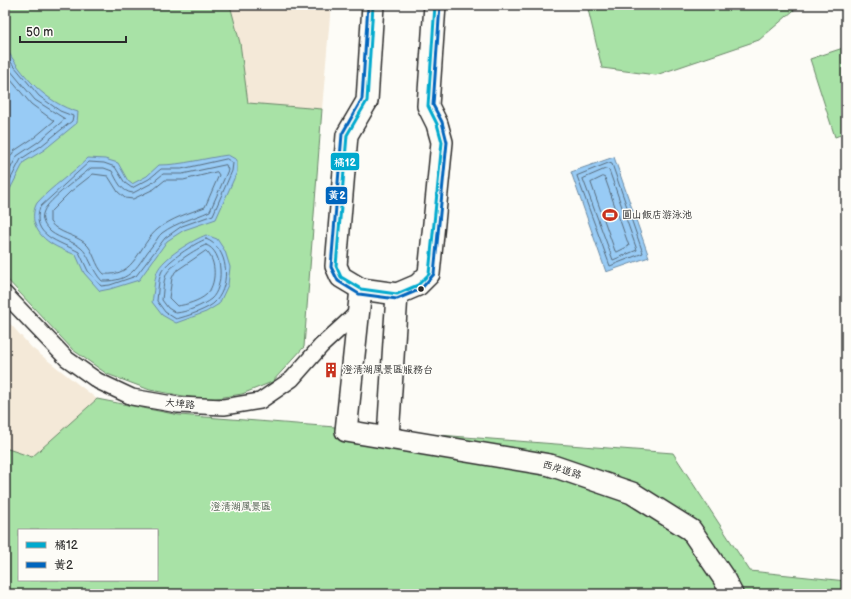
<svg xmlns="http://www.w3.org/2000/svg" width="851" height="599" font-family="'Balsamiq Sans','LXGW WenKai TC',sans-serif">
	<rect width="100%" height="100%" fill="#fdfcf7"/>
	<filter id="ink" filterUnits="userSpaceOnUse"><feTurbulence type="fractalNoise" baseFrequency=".025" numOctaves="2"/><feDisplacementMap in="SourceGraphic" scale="8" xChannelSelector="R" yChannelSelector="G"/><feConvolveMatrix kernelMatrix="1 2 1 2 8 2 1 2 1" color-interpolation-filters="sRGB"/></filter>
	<g filter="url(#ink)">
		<g fill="#f4e9d8">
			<polygon points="230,5 331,5 322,109 248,104 240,43"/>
			<polygon points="5,318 32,348 97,399 46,448 32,457 5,448"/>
		</g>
		<g fill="#a8e2a6" stroke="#6a8668" fill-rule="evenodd">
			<polygon points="5,5 230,5 240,43 248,103 322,109 304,347 272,382 242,394 206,400 150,390 107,374 73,350 5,277"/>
			<polygon points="587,5 800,5 759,40 656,75 602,68"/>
			<polygon points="846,47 846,133 835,137 810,59"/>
			<path d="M97,399L179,415L673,453L750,571L846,581V594H5V448L32,457ZM19,530H157V580H19Z"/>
		</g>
		<g fill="#98cbf5" stroke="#6c8ba4">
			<path d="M5,46C21,75 46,103 78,112L77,123L44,150L24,162L5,199Z"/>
			<path d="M228,155L237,160V172L216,219L184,230L167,241L139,280L110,289L100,291L84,273L76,255C58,248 39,241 34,221C33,215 34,208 37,203C52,186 72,174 88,158L105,159L118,163L128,181L132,184L147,176L159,165C183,165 205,158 228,155Z"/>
			<polygon points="614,157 649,257 606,272 571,172"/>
			<path d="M206,235L217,239L225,251L230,267L228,285L219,304L206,312L176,323L162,315L152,302C154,293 154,280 157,272C162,258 193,240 206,235Z"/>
		</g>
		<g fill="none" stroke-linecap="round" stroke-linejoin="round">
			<g stroke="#576b7c" stroke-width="1">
				<polyline points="5,55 39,96 60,111 73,116 72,121 41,146 21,159 5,190"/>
				<polyline points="5,64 35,100 65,119 38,142 17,156 5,179"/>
				<polyline points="5,73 31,104 54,121 35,137 14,151 5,165"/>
				<path d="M227,159L233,163L232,171L213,215L182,226L165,238L136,276L110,285L101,286L88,271L79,252C59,241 30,236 40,207L89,162L104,163L115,167L125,183L132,188L149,179L161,169H181Z"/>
				<polygon points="609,163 612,164 643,253 610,266 577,176"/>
				<path d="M226,165L228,170L210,211C193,219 177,222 162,233C158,236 156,242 152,246C137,265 133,282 102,281C92,271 89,254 81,248C73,241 60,239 51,232C45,227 40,219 44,211C49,199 80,177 91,168H104L112,171C117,180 121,192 133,193L152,183L163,174H182Z"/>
				<polygon points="606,169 609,170 637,250 613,260 583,179"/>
				<path d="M217,172L219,175L205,207C189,213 172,218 158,229C138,245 136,277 104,274C95,266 94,250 85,243C74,234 59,234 50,222V212L70,192L93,174L108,176L118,192L125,198L133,199L154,189L165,180H183Z"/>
				<polygon points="603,177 605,178 629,246 617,252 615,251 591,183"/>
				<path d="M206,239C229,248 231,284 216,301C210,309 185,317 176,319L165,312L157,301C158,293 158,281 161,273C165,262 195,243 206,239Z"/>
				<path d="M206,245C224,251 224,288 211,299C202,306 187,312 176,313L168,308L162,300C163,293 163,282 166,275C169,266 197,248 206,245Z"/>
				<path d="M206,251C217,260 217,285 206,295C199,301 186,305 177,306L169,298L172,278L175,272Z"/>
			</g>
			<g stroke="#2b2b2b" stroke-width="18">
				<polyline id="street" points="5,294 67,359 98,381 132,397 178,405 224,407 260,401 292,379 321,346 358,312"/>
			</g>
			<g stroke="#2b2b2b" stroke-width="24">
				<g id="secondary">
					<polyline points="373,5 367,101 347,135 336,266 341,277 361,289 397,294 418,285 429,274 442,142 437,124 428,106 435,5"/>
					<polyline points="361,289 346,431 550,465 632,493 691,530 723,577 732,594"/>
					<polyline points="388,437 397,294"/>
				</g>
			</g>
			<use href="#street" stroke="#fdfcf7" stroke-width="15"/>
			<use href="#secondary" stroke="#fdfcf7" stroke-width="21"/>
			<g stroke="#fdfcf7" stroke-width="6">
				<polyline id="bus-1" points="373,5 367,101 347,135 336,266 341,277 361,289 397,294 418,285 429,274 442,142 437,124 428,106 435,5"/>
			</g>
			<g stroke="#fdfcf7" stroke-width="6">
				<polyline id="bus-2" points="368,5 362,99 342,134 331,267 338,281 359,294 397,299 421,289 434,274 447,142 442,122 433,105 440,5"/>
			</g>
			<use href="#bus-1" stroke="#00a9ce" stroke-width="3"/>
			<use href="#bus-2" stroke="#0065bd" stroke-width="3"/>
		</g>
	</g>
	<defs>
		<g id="stadium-bare" transform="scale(1.2)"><path d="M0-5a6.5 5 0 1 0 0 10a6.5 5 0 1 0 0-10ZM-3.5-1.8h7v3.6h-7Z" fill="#c8321e" stroke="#fdfcf7" stroke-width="2.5" paint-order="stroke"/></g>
		<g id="building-bare" transform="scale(1.2)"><path d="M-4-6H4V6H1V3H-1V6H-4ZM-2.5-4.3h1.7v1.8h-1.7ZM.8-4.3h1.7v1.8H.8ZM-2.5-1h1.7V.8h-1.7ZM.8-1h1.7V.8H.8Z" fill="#c8321e" stroke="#fdfcf7" stroke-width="2.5" paint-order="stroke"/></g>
	</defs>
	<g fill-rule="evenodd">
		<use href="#stadium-bare" x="610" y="215"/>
		<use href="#building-bare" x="331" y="370"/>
	</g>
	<circle fill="#2b2b2b" stroke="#fdfcf7" stroke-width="1.5" cx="421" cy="289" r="3.5"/>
	<g text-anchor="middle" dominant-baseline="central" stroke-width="3" stroke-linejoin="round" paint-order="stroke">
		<g font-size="10" fill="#2b2b2b" stroke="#fdfcf7" text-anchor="start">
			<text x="622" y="215">圓山飯店游泳池</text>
			<text x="343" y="370">澄清湖風景區服務台</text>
		</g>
		<g font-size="10" fill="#2b2b2b" stroke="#fdfcf7">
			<text transform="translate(180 404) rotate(6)">大埤路</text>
			<text transform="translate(562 470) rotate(17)">西岸道路</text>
		</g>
		<g font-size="10" fill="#4a594a" stroke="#fdfcf7">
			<text x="241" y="507">澄清湖風景區</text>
		</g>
	</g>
	<g stroke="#fdfcf7" stroke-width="1.5">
		<rect x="330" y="152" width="30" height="19" rx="4" fill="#00a9ce"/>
		<rect x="325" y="186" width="23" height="19" rx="4" fill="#0065bd"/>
	</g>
	<g font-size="11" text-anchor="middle" font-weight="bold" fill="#fff">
		<text x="345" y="166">橘12</text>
		<text x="337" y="199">黃2</text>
	</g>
	<rect width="851" height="599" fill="none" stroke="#fdfcf7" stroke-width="20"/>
	<rect x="10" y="10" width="831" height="579" fill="none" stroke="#2b2b2b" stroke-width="1.5" filter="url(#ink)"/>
	<rect x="18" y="529" width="140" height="52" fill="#fdfcf7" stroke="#a9a8a5"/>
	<rect x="26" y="542" width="20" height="6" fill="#00a9ce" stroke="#a9a8a5"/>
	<text x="54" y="549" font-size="12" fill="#2b2b2b">橘12</text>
	<rect x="26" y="562" width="20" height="6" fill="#0065bd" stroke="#a9a8a5"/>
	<text x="54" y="569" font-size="12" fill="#2b2b2b">黃2</text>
	<path d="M20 36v6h106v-6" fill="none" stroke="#2b2b2b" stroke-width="2"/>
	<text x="26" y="36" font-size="12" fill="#2b2b2b" stroke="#fdfcf7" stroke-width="3" paint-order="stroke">50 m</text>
</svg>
